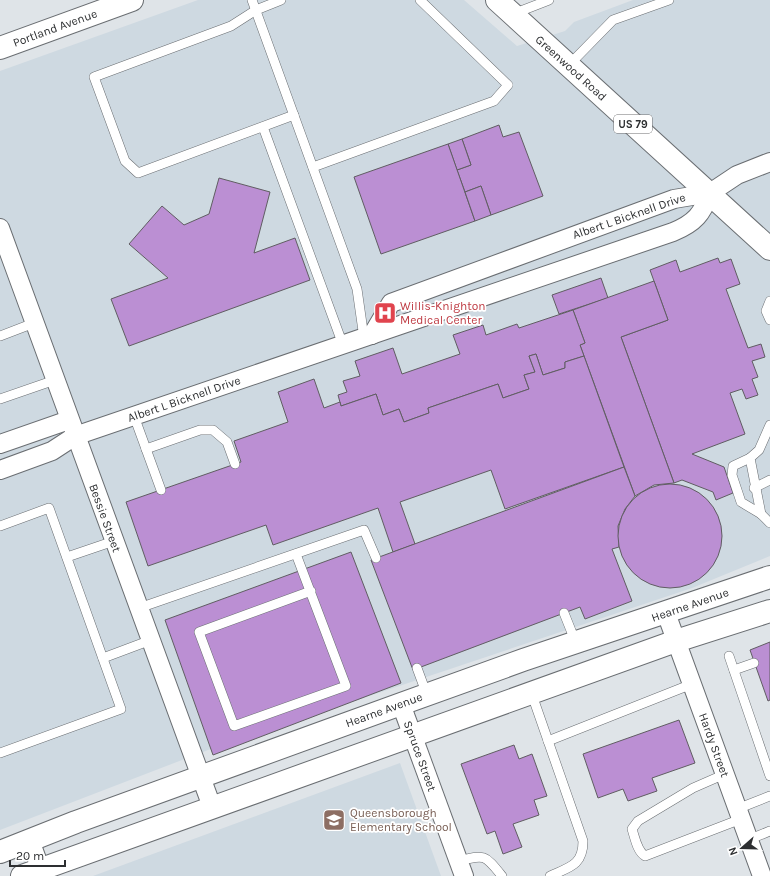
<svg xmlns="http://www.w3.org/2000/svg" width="770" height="876" font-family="Karla,sans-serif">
	<rect width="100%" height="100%" fill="#dfe4e8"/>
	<g fill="#ced9e1">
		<polygon points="198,0 464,0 517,46 565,31 574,22 633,0 770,0 770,556 692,588 208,750 0,830 0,71"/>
		<polygon points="400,763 441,876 93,876"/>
	</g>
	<g fill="#bb8fd3" stroke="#605d62">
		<polygon points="499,125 503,137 519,132 543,196 491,215 481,186 465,192 457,170 471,165 462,139"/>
		<polygon points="462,139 471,165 457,170 448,144"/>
		<polygon points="448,144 475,221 381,254 354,177"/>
		<polygon points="219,178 270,192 254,253 295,238 310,280 129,346 111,299 168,278 129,244 162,206 184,225 209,214"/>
		<polygon points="481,186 491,215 475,221 465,192"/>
		<polygon points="718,258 720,263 731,259 740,284 726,289 748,348 761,344 765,357 752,361 758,377 752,379 758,395 746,399 742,389 730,393 745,434 692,454 724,467 733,493 716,500 713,492 682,480 674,483 621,337 668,320 650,270 676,260 680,272"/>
		<polygon points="601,278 608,298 559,314 552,295"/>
		<polygon points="654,281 668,320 621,337 674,483 654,485 635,496 580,345 585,343 573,310"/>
		<polygon points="573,310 585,343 580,345 584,356 565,362 565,368 543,375 536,354 529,356 535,372 524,375 529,389 503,398 498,384 428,408 429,413 404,422 399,409 383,415 376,394 341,406 338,395 347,392 343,381 360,376 355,361 393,348 402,374 460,354 453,335 483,325 486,335 517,324 519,328"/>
		<polygon points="536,354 543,375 565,368 565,362 584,356 624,467 505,509 491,470 400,502 415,544 393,552 378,508 273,545 266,525 148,566 126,502 241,462 234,441 288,422 278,392 314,379 324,408 340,402 341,406 376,394 383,415 399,409 404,422 429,413 428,408 498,384 503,398 529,389 524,375 535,372 529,356"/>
		<polygon points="624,467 635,496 625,509 618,526 619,547 612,549 632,601 585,619 580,607 413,670 371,560"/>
		<circle cx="670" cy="536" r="52"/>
		<polygon points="351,552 401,683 213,755 165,620"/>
		<polygon points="770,642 770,700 768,701 750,650"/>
		<polygon points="679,720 695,763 652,778 657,791 628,801 623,789 598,798 583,754"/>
		<polygon points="514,745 519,759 532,754 547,796 534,800 539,815 513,824 522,847 503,854 495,831 487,834 461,764"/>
	</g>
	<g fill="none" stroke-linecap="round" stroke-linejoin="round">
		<g stroke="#6a6e72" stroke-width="10">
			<g id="lane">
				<polyline points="252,0 357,289 364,338"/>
				<polyline points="281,0 256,10 231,26 94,77 125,161 138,173 294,115"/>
				<polyline points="513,14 549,0"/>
				<polyline points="568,66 613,20 669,0"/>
				<polyline points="263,127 343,345"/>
				<polyline points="313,167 494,101 508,85 420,0"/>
				<polyline points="770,301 766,311 770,320"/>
				<polyline points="0,336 34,323"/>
				<polyline points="0,399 55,380"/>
				<polyline points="134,416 161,490"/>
				<polyline points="770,425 759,450 750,458 761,514 770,523"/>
				<polyline points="146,449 200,430 213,430 227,442 235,464"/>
				<polyline points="750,458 733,466 732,475 741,502 761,514"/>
				<polyline points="754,488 770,480"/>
				<polyline points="0,526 49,508 121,709 0,753"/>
				<polyline points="296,554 346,686 234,726 199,632 311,591"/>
				<polyline points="67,557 114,541"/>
				<polyline points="139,608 364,530 376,558"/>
				<polyline points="564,613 576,643"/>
				<polyline points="729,656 770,776"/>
				<polyline points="103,658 151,640"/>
				<polyline points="417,668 427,695"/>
				<polyline points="734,670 754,663"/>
				<path d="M531,692L583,841C583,865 570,867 550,876"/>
				<polyline points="548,741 692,684"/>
				<path d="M725,774L693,788L638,821L632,829C635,838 637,851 645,856L741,819"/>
				<polyline points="737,809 770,796"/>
				<polyline points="748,840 770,831"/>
				<path d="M459,861C485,854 485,855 502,876"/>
			</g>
		</g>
		<g stroke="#6a6e72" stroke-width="20">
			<g id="street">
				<polyline points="0,228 212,807"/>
				<polyline points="372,335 391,303 674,199 710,193 737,175 770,162"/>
				<polyline points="0,444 69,420"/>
				<path d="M0,470L52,451L75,436L673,232C695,223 702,214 710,193"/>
				<polyline points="666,613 762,876"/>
				<polyline points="401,704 464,876"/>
				<polyline points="30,840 43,876"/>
			</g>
		</g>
		<g stroke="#6a6e72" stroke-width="24">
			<g id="secondary">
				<polyline points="0,48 132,0"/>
				<polyline points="0,852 76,822 401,704 523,660 770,577"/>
				<polyline points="22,876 676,641 770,611"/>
			</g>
		</g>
		<g stroke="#6a6e72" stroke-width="24">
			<polyline id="primary" points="497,0 770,249"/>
		</g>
		<use href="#lane" stroke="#fff" stroke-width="9"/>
		<use href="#street" stroke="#fff" stroke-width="18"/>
		<use href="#secondary" stroke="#fff" stroke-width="22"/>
		<use href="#primary" stroke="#fff" stroke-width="22"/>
	</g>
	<defs>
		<g id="hospital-square" transform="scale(1.15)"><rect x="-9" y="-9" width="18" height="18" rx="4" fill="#e0444e" stroke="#fff"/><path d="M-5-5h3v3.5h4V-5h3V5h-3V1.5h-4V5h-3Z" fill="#fff"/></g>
		<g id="school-square" transform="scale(1.15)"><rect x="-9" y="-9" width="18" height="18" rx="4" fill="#8d6e63" stroke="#fff"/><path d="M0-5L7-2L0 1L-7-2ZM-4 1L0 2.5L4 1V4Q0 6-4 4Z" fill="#fff"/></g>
	</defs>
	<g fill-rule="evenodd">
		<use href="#hospital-square" x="385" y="313"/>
		<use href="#school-square" x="334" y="820"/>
	</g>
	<g text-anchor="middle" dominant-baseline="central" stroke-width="3.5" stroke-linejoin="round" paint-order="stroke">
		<rect fill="#fff" stroke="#6c6d6f" stroke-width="1" x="614" y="115" width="38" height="18" rx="3"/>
		<g font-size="11" font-weight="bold" fill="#2d2f31">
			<text x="633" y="124">US 79</text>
		</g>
		<g font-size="12" fill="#2d2f31" stroke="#fff">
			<text transform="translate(55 28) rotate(-20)">Portland Avenue</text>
			<text transform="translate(571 68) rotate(42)">Greenwood Road</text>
			<text transform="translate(629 216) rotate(-19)">Albert L Bicknell Drive</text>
			<text transform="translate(184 399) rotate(-19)">Albert L Bicknell Drive</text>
			<text transform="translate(105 518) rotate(70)">Bessie Street</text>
			<text transform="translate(690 605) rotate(-19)">Hearne Avenue</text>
			<text transform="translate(384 710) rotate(-20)">Hearne Avenue</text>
			<text transform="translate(714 745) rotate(70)">Hardy Street</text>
			<text transform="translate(420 756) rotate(70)">Spruce Street</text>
		</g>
		<g font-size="12" fill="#be3a42" stroke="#fff" text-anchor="start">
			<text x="400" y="306">Willis-Knighton<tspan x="400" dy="14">Medical Center</tspan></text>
		</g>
		<g font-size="12" fill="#785e54" stroke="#fff" text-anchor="start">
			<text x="350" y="813">Queensborough<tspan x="350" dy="14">Elementary School</tspan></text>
		</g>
	</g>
	<g transform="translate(742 848) rotate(250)" stroke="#ffffff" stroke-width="3" paint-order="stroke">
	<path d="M0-3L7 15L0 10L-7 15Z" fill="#2d2f31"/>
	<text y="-6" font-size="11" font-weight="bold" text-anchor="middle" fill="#2d2f31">N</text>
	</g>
	<path d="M10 860v6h55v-6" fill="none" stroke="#2d2f31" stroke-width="2"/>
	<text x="16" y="860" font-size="12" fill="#2d2f31" stroke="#ffffff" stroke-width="3" paint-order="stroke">20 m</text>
</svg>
